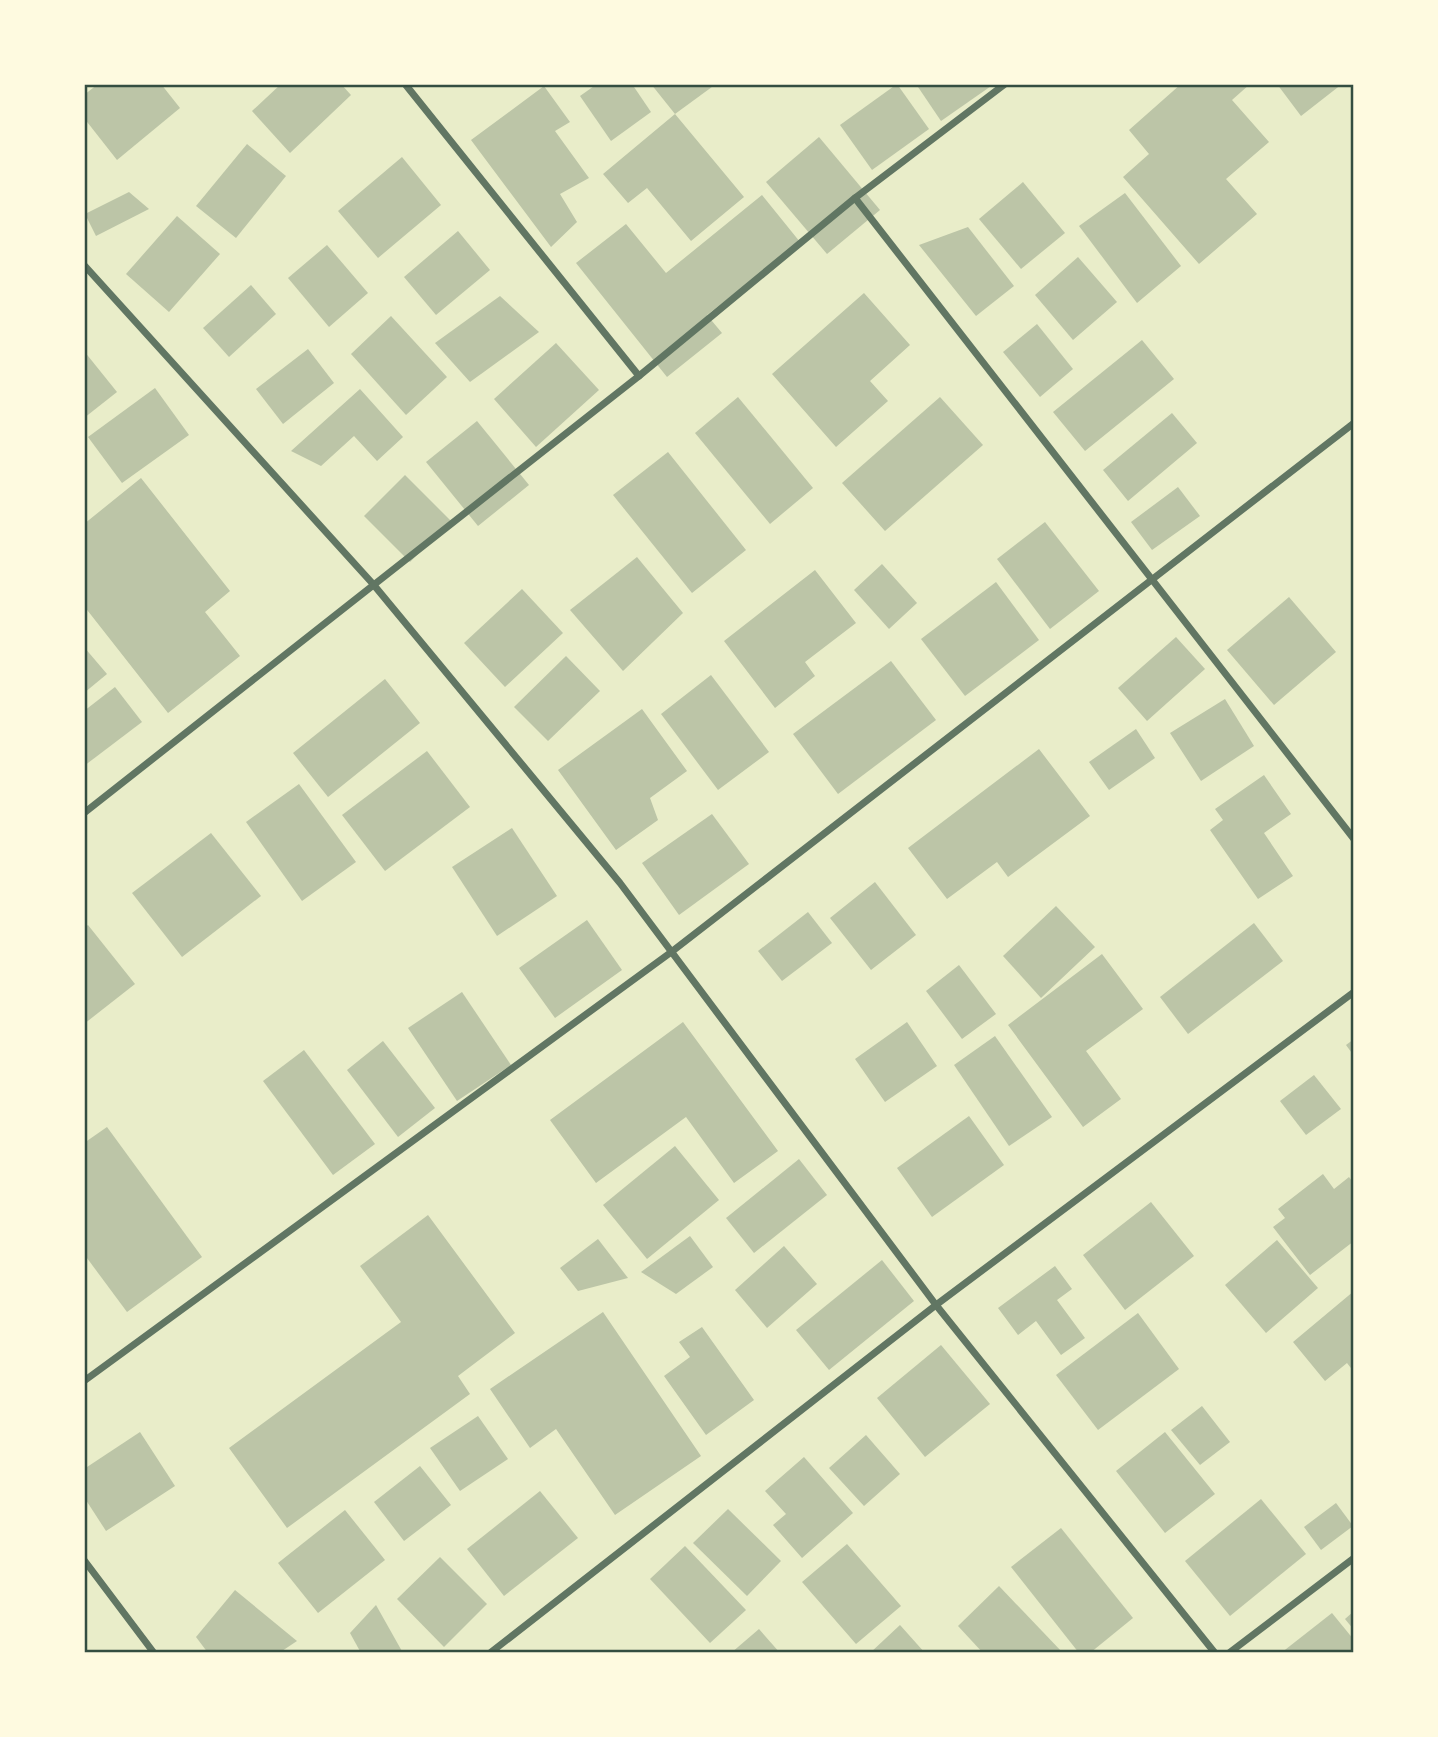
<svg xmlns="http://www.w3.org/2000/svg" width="1438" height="1737" font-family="'PT Sans',sans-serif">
	<rect width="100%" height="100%" fill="#e9edc9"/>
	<g fill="#bcc5a7">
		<polygon points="98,84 161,84 180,108 117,160 84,118 84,95"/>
		<polygon points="281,84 341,84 351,95 290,153 252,111"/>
		<polygon points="597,84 632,84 651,112 611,141 580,96"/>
		<polygon points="651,84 716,84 675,114"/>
		<polygon points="897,84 929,129 872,170 840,125"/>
		<polygon points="916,84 994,84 941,121"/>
		<polygon points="1181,84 1250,84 1232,100 1269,142 1226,179 1257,214 1199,264 1123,177 1149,154 1129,130"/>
		<polygon points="1277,84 1342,84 1301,116"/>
		<polygon points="544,86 570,122 555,131 589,178 560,194 577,222 551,247 471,140"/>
		<polygon points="675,114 744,197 691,241 647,188 628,203 603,174"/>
		<polygon points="819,137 880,210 827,254 766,182"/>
		<polygon points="247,144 286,176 236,238 196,206"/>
		<polygon points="402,157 441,205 378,258 338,211"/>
		<polygon points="1023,182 1065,233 1021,269 979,219"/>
		<polygon points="129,192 149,209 96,236 85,214"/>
		<polygon points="1125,193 1181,266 1137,303 1079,226"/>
		<polygon points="762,195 800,242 707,315 722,333 667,377 576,263 626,224 666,273"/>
		<polygon points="177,216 220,254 169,312 126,274"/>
		<polygon points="968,227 1014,286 976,316 919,245"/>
		<polygon points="458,231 490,270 436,315 404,277"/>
		<polygon points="327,245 368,293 329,327 288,278"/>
		<polygon points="1078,257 1117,302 1073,340 1035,295"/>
		<polygon points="251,285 276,314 229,357 203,328"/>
		<polygon points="864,293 910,345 870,381 888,401 836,447 772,374"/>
		<polygon points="500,296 539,332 470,382 435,343"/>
		<polygon points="391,316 447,377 406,415 351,354"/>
		<polygon points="1037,324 1073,369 1040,397 1003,352"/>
		<polygon points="1142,340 1174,379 1085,451 1053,412"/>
		<polygon points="556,343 599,390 536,447 494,399"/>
		<polygon points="308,349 334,383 283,424 256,389"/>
		<polygon points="84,351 117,392 84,418"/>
		<polygon points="155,388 189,435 122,483 88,437"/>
		<polygon points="360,389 403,437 377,461 354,436 321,466 291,451"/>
		<polygon points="738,397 813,488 770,524 695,433"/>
		<polygon points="940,397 983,445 885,531 842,483"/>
		<polygon points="1172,413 1197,443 1128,501 1103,470"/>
		<polygon points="477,421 529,485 478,526 426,462"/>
		<polygon points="668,452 746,550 692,593 613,495"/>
		<polygon points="405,475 451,521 410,562 364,516"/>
		<polygon points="141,478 230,591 205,612 240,656 168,713 84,606 84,524"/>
		<polygon points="1178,487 1200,516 1152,550 1131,522"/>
		<polygon points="1045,522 1099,591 1050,629 997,559"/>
		<polygon points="637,557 683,613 623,671 570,610"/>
		<polygon points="882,564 917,603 889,629 854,590"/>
		<polygon points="815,570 856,623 805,662 815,676 775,708 724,641"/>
		<polygon points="996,582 1039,640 965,696 921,639"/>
		<polygon points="522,589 563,633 505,687 464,643"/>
		<polygon points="1289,597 1336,652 1274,705 1227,650"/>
		<polygon points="1176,637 1205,669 1147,721 1118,688"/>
		<polygon points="84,647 107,674 84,693"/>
		<polygon points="566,656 600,691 548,741 514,707"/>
		<polygon points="891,661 936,720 838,794 793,734"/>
		<polygon points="711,675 769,752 718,790 661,714"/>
		<polygon points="385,679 420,723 328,797 293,753"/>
		<polygon points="115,687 142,722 84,766 84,711"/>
		<polygon points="1225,699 1254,746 1201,781 1170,733"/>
		<polygon points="642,709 687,771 650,798 658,820 616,850 558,770"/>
		<polygon points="1136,729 1155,758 1109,790 1089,762"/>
		<polygon points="1039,749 1090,816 1008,877 997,862 947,899 908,848"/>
		<polygon points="427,751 470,807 385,871 342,815"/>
		<polygon points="1264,775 1291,814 1264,833 1293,876 1258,899 1210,830 1223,820 1215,809"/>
		<polygon points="299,784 356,862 302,901 246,822"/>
		<polygon points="712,814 749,864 679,915 642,863"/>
		<polygon points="512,828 557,896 497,936 452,867"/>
		<polygon points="211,833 261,896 182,957 132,893"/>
		<polygon points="875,882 916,935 871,970 830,918"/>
		<polygon points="1056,906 1095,947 1041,998 1003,956"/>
		<polygon points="808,912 832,943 782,981 758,951"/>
		<polygon points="587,920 622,970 555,1018 519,968"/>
		<polygon points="1254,923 1283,961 1188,1034 1160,997"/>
		<polygon points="88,925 135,984 84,1024 84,928"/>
		<polygon points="1102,954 1143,1009 1086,1051 1121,1099 1083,1127 1008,1025"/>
		<polygon points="959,965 996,1014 962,1039 926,991"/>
		<polygon points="462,992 511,1065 457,1101 408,1028"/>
		<polygon points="683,1022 778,1151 734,1183 686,1117 596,1183 550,1120"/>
		<polygon points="907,1022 937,1066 885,1102 855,1059"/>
		<polygon points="995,1036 1052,1117 1009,1146 954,1065"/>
		<polygon points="1354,1039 1354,1056 1346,1045"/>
		<polygon points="383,1041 435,1108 398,1137 347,1070"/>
		<polygon points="304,1050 375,1144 333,1175 263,1081"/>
		<polygon points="1314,1075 1341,1109 1306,1135 1280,1101"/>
		<polygon points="969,1116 1004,1165 932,1217 897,1168"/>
		<polygon points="107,1127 202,1257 127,1312 84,1254 84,1143"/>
		<polygon points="675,1146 719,1200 647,1259 603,1205"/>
		<polygon points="799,1159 827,1195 754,1253 726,1218"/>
		<polygon points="1323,1174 1334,1189 1349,1177 1354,1184 1354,1241 1310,1275 1273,1227 1285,1218 1278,1209"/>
		<polygon points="1151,1202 1194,1256 1125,1310 1083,1255"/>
		<polygon points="428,1215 515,1333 458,1376 470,1394 287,1528 229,1448 401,1322 360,1266"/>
		<polygon points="690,1236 713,1267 676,1294 641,1272"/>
		<polygon points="598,1239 628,1278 578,1291 560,1268"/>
		<polygon points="1277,1240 1318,1288 1266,1333 1225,1285"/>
		<polygon points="784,1246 817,1284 767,1328 735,1290"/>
		<polygon points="882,1260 914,1301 829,1370 796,1330"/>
		<polygon points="1055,1266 1072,1289 1057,1300 1085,1338 1061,1355 1036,1321 1018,1335 998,1308"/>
		<polygon points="1354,1291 1354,1372 1347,1363 1325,1381 1293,1342"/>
		<polygon points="603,1312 701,1456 615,1515 556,1429 530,1448 490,1389"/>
		<polygon points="1138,1313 1179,1369 1098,1430 1056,1375"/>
		<polygon points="702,1327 754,1400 706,1435 664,1376 690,1357 679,1342"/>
		<polygon points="941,1345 990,1404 925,1457 877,1398"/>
		<polygon points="1202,1406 1230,1442 1200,1465 1171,1430"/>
		<polygon points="478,1416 508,1459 460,1491 430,1448"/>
		<polygon points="140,1432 175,1486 106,1531 84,1497 84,1469"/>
		<polygon points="1165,1432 1215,1494 1165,1533 1116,1471"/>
		<polygon points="866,1435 900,1474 864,1506 829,1468"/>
		<polygon points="804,1457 853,1513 802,1558 773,1525 786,1514 765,1491"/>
		<polygon points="420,1466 451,1505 404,1541 374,1502"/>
		<polygon points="540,1491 578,1538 504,1596 467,1549"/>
		<polygon points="1261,1499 1306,1554 1230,1616 1185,1561"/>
		<polygon points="1336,1503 1353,1526 1321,1550 1304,1527"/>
		<polygon points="728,1509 781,1561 747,1596 693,1543"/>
		<polygon points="345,1510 385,1560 318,1613 278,1563"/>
		<polygon points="1061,1528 1133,1618 1090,1653 1079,1653 1011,1567"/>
		<polygon points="847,1544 901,1606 856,1644 802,1582"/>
		<polygon points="685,1546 746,1610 710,1643 650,1579"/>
		<polygon points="440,1557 487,1604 444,1647 397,1599"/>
		<polygon points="999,1586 1063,1653 983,1653 958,1626"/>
		<polygon points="235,1590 297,1641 279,1653 208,1653 196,1637"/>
		<polygon points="376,1605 403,1653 361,1653 350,1633"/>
		<polygon points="1354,1611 1354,1630 1345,1619"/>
		<polygon points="1332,1613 1354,1640 1354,1653 1281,1653"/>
		<polygon points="900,1625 925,1653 870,1653"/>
		<polygon points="759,1629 780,1653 731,1653"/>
	</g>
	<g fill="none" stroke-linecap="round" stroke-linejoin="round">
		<g stroke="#617663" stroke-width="7">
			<polyline points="405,84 639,376"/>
			<polyline points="855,198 1354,839"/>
			<polyline points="84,265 373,584 620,883 936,1305 1215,1653"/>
			<polyline points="84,813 639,376 855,198 1005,84"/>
			<polyline points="84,1381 670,953 1354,423"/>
			<polyline points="84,1560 154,1653"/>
			<polyline points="490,1653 936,1305 1354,992"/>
			<polyline points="1229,1653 1354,1558"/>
		</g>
	</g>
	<rect width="1438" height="1737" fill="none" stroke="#fefae0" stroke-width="172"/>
	<rect x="86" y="86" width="1266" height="1565" fill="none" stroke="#344e41" stroke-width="2.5"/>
</svg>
